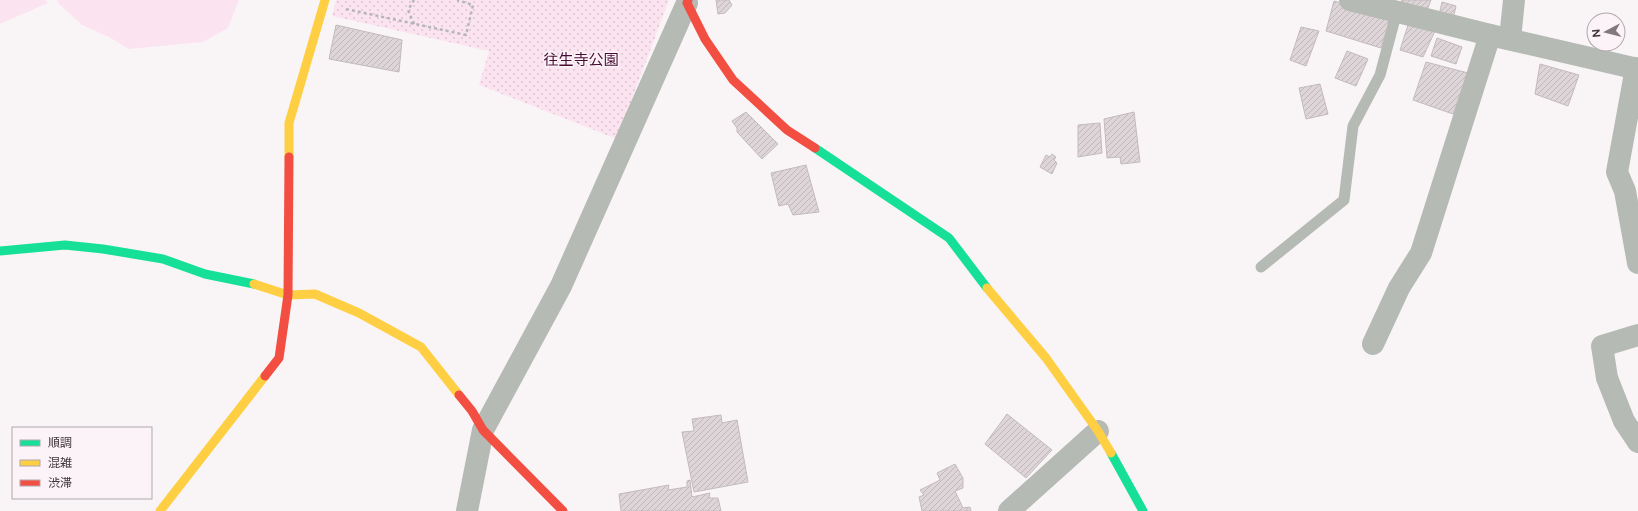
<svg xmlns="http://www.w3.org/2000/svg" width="1638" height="511" font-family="Figtree,'Noto Sans JP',sans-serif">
	<defs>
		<pattern id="green-dots" width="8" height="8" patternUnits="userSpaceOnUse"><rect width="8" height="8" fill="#fbe4f0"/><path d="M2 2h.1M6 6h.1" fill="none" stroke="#d8c4cf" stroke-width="1.8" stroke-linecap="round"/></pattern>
		<pattern id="building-hatch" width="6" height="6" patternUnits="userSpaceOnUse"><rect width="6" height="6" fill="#ded5d9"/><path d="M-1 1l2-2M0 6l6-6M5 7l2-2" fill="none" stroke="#c0b7bb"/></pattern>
	</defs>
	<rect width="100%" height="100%" fill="#f9f5f7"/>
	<polygon fill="url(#green-dots)" points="336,0 669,0 617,139 479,85 489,51 332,16"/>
	<g fill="#fbe4f0">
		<polygon points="0,0 46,0 48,3 0,24"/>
		<polygon points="57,0 239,0 228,28 203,42 129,49 109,37 82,25 59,4"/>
	</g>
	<g fill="url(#building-hatch)" stroke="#c3babf">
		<polygon points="716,0 729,0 732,5 725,13 718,14"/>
		<polygon points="1402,0 1431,0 1427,10 1401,2"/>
		<polygon points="1334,1 1391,16 1381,48 1326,31"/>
		<polygon points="1442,2 1456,6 1453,19 1439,15"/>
		<polygon points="1409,22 1435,31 1423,57 1400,50"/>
		<polygon points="336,25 402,40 399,72 329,59"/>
		<polygon points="1301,27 1319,31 1306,66 1290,60"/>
		<polygon points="1437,38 1462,47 1456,64 1431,56"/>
		<polygon points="1347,51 1368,59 1356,86 1335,78"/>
		<polygon points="1426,62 1468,73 1453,114 1413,100"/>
		<polygon points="1540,64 1579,75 1568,106 1535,94"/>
		<polygon points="1320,84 1328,114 1306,119 1299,88"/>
		<polygon points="746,112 778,144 762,159 737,132 737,128 732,121"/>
		<polygon points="1134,112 1140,162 1121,164 1120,157 1107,158 1104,119"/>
		<polygon points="1100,123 1102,153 1078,157 1078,125"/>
		<polygon points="1052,154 1056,157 1054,160 1057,163 1052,174 1040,167 1046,155 1050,157"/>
		<polygon points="806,165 819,212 793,215 788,204 779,206 771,173"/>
		<polygon points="1007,414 1052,450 1026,478 985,444"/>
		<polygon points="721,415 722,423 737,420 748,482 694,492 682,432 694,431 692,419"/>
		<polygon points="955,464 963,478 963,488 955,491 963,508 970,507 971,511 922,511 919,497 924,495 920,490 940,480 937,473"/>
		<polygon points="690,480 692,497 710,493 709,498 718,498 721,511 621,511 619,494 669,485 668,490 687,487 687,481"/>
	</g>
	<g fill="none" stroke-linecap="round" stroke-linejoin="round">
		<g stroke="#b6b7b5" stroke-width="2.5" stroke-dasharray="3 3" stroke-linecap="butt">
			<polyline points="346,9 466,35 473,5 457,0"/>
			<polyline points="414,24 408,10 414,0"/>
		</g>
		<polyline stroke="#b6bab5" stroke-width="11" points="1261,267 1344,200 1353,126 1380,75 1397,11"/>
		<g stroke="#b6bab5" stroke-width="22">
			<polyline points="1350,0 1490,35 1638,69"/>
			<polyline points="1510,39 1514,0"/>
			<polyline points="1636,68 1617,172 1625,191 1638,263"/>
			<polyline points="1638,335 1602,346 1607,378 1624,421 1638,442"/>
			<polyline points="1373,344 1399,288 1421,253 1490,35"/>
			<polyline points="467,511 483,430 561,286 687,3"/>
			<polyline points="1009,511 1098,431"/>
		</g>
		<g stroke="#16e098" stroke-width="9">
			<polyline points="815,148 949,238 987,288"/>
			<polyline points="0,251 65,245 103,249 163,259 205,274 254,284"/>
			<polyline points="1111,453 1143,511"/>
		</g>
		<g stroke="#ffcf43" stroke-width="9">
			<polyline points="289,157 289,123 325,0"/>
			<polyline points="254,284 288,295 315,294 359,313 421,347 459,395"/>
			<polyline points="987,288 1046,358 1098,431 1111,453"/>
			<polyline points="160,511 265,376"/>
		</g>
		<g stroke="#f24e42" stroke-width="9">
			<polyline points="688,0 687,3 705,39 733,80 787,130 815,148"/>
			<polyline points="265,376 279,358 288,295 289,157"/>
			<polyline points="459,395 472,411 483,430 563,511"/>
		</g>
	</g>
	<g text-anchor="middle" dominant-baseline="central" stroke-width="3" stroke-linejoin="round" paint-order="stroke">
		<g font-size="15" fill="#490c34" stroke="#fbf3f7">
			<text x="581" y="60">往生寺公園</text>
		</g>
	</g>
	<rect x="12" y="427" width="140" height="72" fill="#fbf3f7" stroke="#b1a7ad"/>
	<rect x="20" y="440" width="20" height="6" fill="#16e098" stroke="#b1a7ad"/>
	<text x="48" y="447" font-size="12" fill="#43353d">順調</text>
	<rect x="20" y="460" width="20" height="6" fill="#ffcf43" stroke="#b1a7ad"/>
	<text x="48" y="467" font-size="12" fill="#43353d">混雑</text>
	<rect x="20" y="480" width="20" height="6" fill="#f24e42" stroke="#b1a7ad"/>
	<text x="48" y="487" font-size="12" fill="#43353d">渋滞</text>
	<g transform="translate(1606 32) rotate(263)"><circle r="19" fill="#fbf3f7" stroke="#b1a7ad"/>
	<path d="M0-3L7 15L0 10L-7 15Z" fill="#83787e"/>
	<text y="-6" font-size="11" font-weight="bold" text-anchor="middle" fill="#43353d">N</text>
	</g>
</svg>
